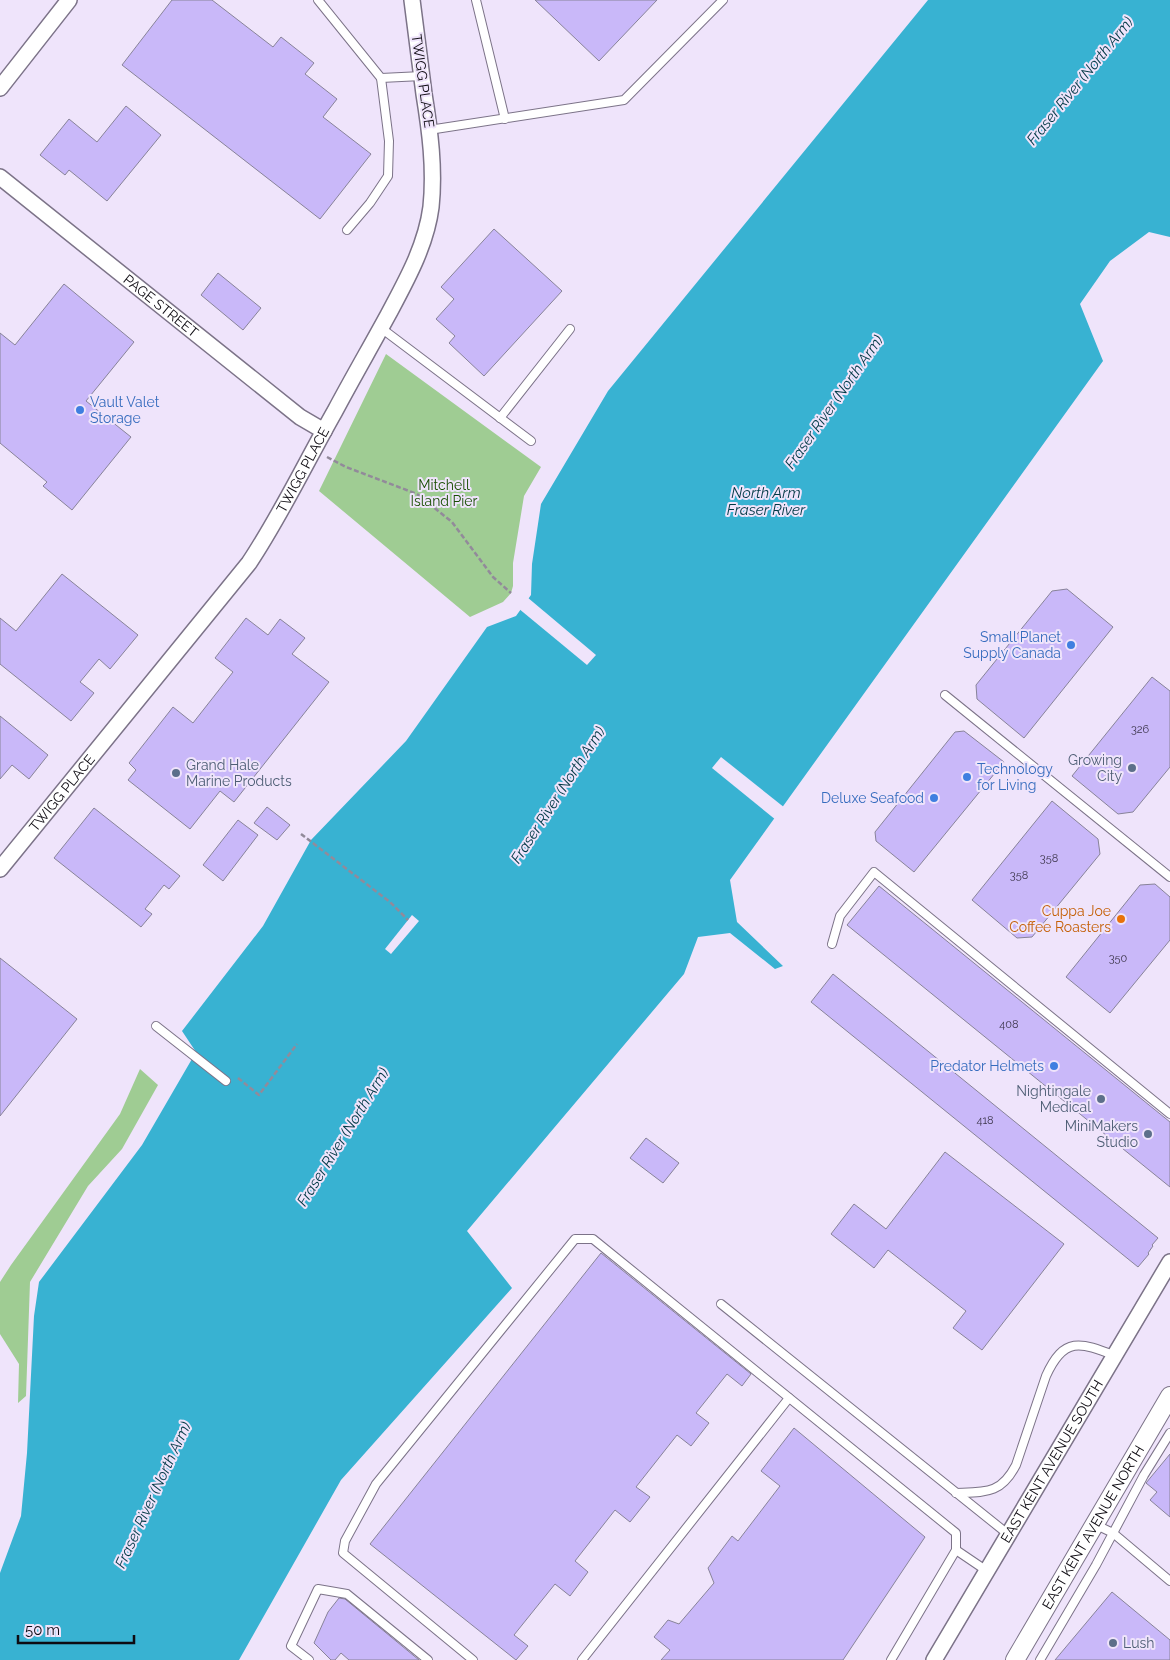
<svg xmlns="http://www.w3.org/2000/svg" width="1170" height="1660" font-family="Raleway,sans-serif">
	<rect width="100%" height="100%" fill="#efe4fb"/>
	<g fill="#9fcc93">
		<polygon points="386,354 541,467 524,496 513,563 513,586 511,593 503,602 470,617 319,491"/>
		<polygon points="140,1069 158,1085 122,1149 88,1186 30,1282 26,1396 18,1403 19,1364 0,1334 0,1282 11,1265 120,1114"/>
	</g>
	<polygon fill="#38b2d2" points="928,0 1170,0 1170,237 1149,232 1110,261 1080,304 1103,361 730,880 737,922 783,966 775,969 730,933 698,937 684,974 467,1231 512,1288 341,1480 239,1660 0,1660 0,1573 21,1516 27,1453 34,1316 39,1282 142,1145 196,1052 182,1031 263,926 311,840 406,741 487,627 516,616 531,595 532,564 541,504 608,391"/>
	<g fill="#efe4fb">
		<polygon points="527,597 596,655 587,665 518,608"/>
		<polygon points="721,757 785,808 776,820 712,768"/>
		<polygon points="412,915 419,921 391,954 385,949"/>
	</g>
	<g fill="#c9b8f9" stroke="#888399">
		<polygon points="172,0 212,0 273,47 281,37 314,63 305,74 337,99 323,117 371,154 320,219 122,65"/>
		<polygon points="535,0 657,0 599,61"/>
		<polygon points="126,106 161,135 107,201 69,170 65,175 40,155 69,119 97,142"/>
		<polygon points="494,229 562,291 484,376 449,343 455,336 436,319 454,299 441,287"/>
		<polygon points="218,273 261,308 243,330 201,295"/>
		<polygon points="64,284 134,342 86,401 131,437 72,510 43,486 47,482 0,443 0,333 15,345"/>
		<polygon points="62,574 138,635 110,669 99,659 80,682 94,693 71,721 0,664 0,618 16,631"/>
		<polygon points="1067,589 1113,627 1024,738 977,699 976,685 1052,591"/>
		<polygon points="246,618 268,635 280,619 305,638 292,654 329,682 234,802 220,791 190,829 128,780 136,770 129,763 173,707 193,723 233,672 215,658"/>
		<polygon points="1152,677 1170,691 1170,767 1133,812 1118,814 1072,776"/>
		<polygon points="0,716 48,755 29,779 12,765 0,779"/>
		<polygon points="964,731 1004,762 914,872 876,841 875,832 955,732"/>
		<polygon points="1052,801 1098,839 1100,854 1032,937 1017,938 972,900"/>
		<polygon points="267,807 290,825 277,840 254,823"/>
		<polygon points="94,808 180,876 169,889 164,885 145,909 152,914 141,927 54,858"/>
		<polygon points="238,820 258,835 223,881 203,865"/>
		<polygon points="1155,884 1170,897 1170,940 1110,1013 1066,977 1140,885"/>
		<polygon points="879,886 1170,1122 1170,1187 847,925"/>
		<polygon points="0,958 77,1019 0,1116"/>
		<polygon points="833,974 1158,1238 1152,1245 1153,1246 1148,1253 1149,1254 1138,1267 811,1002"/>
		<polygon points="646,1138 679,1163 663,1183 630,1158"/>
		<polygon points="945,1152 1064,1244 982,1350 953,1328 966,1311 888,1250 874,1268 831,1234 854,1204 886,1229"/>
		<polygon points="601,1253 751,1374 742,1386 727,1374 696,1413 709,1423 691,1446 677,1435 636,1487 650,1497 630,1522 615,1510 575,1561 588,1572 570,1596 555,1584 514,1635 528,1646 516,1660 370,1544"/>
		<polygon points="794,1428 925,1537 843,1660 661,1660 670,1650 654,1637 668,1620 679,1624 714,1583 708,1568 732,1536 738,1541 780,1486 761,1471"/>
		<polygon points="1170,1454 1170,1517 1150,1500 1157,1492 1146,1483"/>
		<polygon points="1112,1592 1170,1640 1170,1660 1055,1660"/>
		<polygon points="339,1598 345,1599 419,1660 349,1660 341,1653 335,1660 331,1660 314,1643 328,1612"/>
	</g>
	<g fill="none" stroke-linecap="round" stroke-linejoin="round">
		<g stroke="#7c7388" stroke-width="10">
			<g id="service">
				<polyline points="318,0 381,78 389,141 388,176 370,203 347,230"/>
				<polyline points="476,0 505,119"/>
				<polyline points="381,78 422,76"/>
				<polyline points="429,130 624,100 723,0"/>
				<polyline points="381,328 531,441"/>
				<polyline points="500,418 570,329"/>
				<polyline points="945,695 1170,877"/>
				<polyline points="832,944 840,916 874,872 1170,1114"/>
				<polyline points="156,1026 226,1081"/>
				<polyline points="721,1304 1009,1535"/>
				<path d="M956,1493C986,1492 1001,1494 1016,1465L1046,1376C1064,1336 1080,1342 1116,1356"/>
				<polyline points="1094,1524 1113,1533 1170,1581"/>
				<polyline points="309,1660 291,1646 318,1589 347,1594 428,1660"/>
				<polyline points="473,1660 343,1553 345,1541 376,1484 575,1239 593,1239 956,1533 956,1550 987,1571"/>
				<polyline points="582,1660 789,1398"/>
				<polyline points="891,1660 956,1550"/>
				<polyline points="1040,1660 1096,1565 1144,1475 1170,1433"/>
			</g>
		</g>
		<g stroke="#7c7388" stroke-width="18">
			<g id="minor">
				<polyline points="0,88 69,0"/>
				<path id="s1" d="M0,177L300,417L324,431"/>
				<path id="s2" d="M0,869L249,563C281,515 306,462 335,411C352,379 370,348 388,315C406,281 426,246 431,207C435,169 430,131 424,94C420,63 416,31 412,0"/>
				<path id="s3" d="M934,1660L1170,1262"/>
			</g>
		</g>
		<g stroke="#7c7388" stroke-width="20">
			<g id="tertiary">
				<path id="s4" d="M1015,1660L1170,1396"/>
			</g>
		</g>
		<g stroke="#928a9a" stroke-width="2.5" stroke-dasharray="5 2.5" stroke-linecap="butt">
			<polyline points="327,457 346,467 417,494 452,522 493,577 511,593"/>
			<polyline points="301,834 390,902 408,920"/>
			<polyline points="238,1078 259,1095 297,1044"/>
		</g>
		<use href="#service" stroke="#fff" stroke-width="8"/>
		<use href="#minor" stroke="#fff" stroke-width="15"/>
		<use href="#tertiary" stroke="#fff" stroke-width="18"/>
	</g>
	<g fill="#3f7fe0" stroke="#efe4fb" stroke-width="2">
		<circle cx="80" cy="410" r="5"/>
		<circle cx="1071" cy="645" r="5"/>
		<circle cx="967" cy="777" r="5"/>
		<circle cx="934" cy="798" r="5"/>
		<circle cx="1054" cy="1066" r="5"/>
	</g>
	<g fill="#5c6f8a" stroke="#efe4fb" stroke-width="2">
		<circle cx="1132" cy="768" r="5"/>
		<circle cx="176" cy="773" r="5"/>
		<circle cx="1101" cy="1099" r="5"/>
		<circle cx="1148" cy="1134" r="5"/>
		<circle cx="1113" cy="1643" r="5"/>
	</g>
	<circle fill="#e8710a" stroke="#efe4fb" stroke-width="2" cx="1121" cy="919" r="5"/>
	<g text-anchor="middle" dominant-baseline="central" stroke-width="4" stroke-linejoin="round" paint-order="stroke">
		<g font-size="11" fill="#3d364c">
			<text x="1140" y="729">326</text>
			<text x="1049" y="858">358</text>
			<text x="1019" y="875">358</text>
			<text x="1118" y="958">350</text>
			<text x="1009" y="1024">408</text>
			<text x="985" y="1120">418</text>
		</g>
		<g font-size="14" fill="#0e0b12" stroke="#efe4fb">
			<text transform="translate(423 81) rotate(82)">TWIGG PLACE</text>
			<text stroke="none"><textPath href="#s1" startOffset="206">PAGE STREET</textPath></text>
			<text stroke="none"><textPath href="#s2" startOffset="502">TWIGG PLACE</textPath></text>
			<text stroke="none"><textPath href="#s2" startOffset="98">TWIGG PLACE</textPath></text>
			<text stroke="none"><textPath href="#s3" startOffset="231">EAST KENT AVENUE SOUTH</textPath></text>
			<text stroke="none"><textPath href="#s4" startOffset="154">EAST KENT AVENUE NORTH</textPath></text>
		</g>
		<g font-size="14" fill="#366cbe" stroke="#efe4fb" text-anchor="end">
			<text x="90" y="402" text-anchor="start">Vault Valet<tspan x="90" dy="16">Storage</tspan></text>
			<text x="1061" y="637">Small Planet<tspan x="1061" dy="16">Supply Canada</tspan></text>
			<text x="977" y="769" text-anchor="start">Technology<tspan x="977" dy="16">for Living</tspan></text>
			<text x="924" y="798">Deluxe Seafood</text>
			<text x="1044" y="1066">Predator Helmets</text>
		</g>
		<g font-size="14" fill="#194e03" stroke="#efe4fb">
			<text x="444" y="485">Mitchell<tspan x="444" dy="16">Island Pier</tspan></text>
		</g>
		<g font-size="14" fill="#4e5e75" stroke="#efe4fb" text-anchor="end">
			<text x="1122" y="760">Growing<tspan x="1122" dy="16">City</tspan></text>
			<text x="186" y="765" text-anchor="start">Grand Hale<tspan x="186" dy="16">Marine Products</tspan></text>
			<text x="1091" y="1091">Nightingale<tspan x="1091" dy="16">Medical</tspan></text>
			<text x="1138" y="1126">MiniMakers<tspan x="1138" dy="16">Studio</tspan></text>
			<text x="1123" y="1643" text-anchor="start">Lush</text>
		</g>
		<g font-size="14" fill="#c56008" stroke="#efe4fb" text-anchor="end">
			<text x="1111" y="911">Cuppa Joe<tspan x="1111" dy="16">Coffee Roasters</tspan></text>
		</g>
		<g font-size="15" font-style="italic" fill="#003845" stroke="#efe4fb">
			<text transform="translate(1080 81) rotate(-51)">Fraser River (North Arm)</text>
			<text transform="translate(834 402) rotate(-55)">Fraser River (North Arm)</text>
			<text x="766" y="493">North Arm<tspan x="766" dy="17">Fraser River</tspan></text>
			<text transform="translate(558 795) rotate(-57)">Fraser River (North Arm)</text>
			<text transform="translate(343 1137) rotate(-58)">Fraser River (North Arm)</text>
			<text transform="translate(153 1495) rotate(-65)">Fraser River (North Arm)</text>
		</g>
	</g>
	<path d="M18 1635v8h116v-8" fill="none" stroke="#0e0b12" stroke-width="2.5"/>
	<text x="25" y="1635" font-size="15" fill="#0e0b12" stroke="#efe4fb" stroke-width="4" paint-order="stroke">50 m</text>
</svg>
